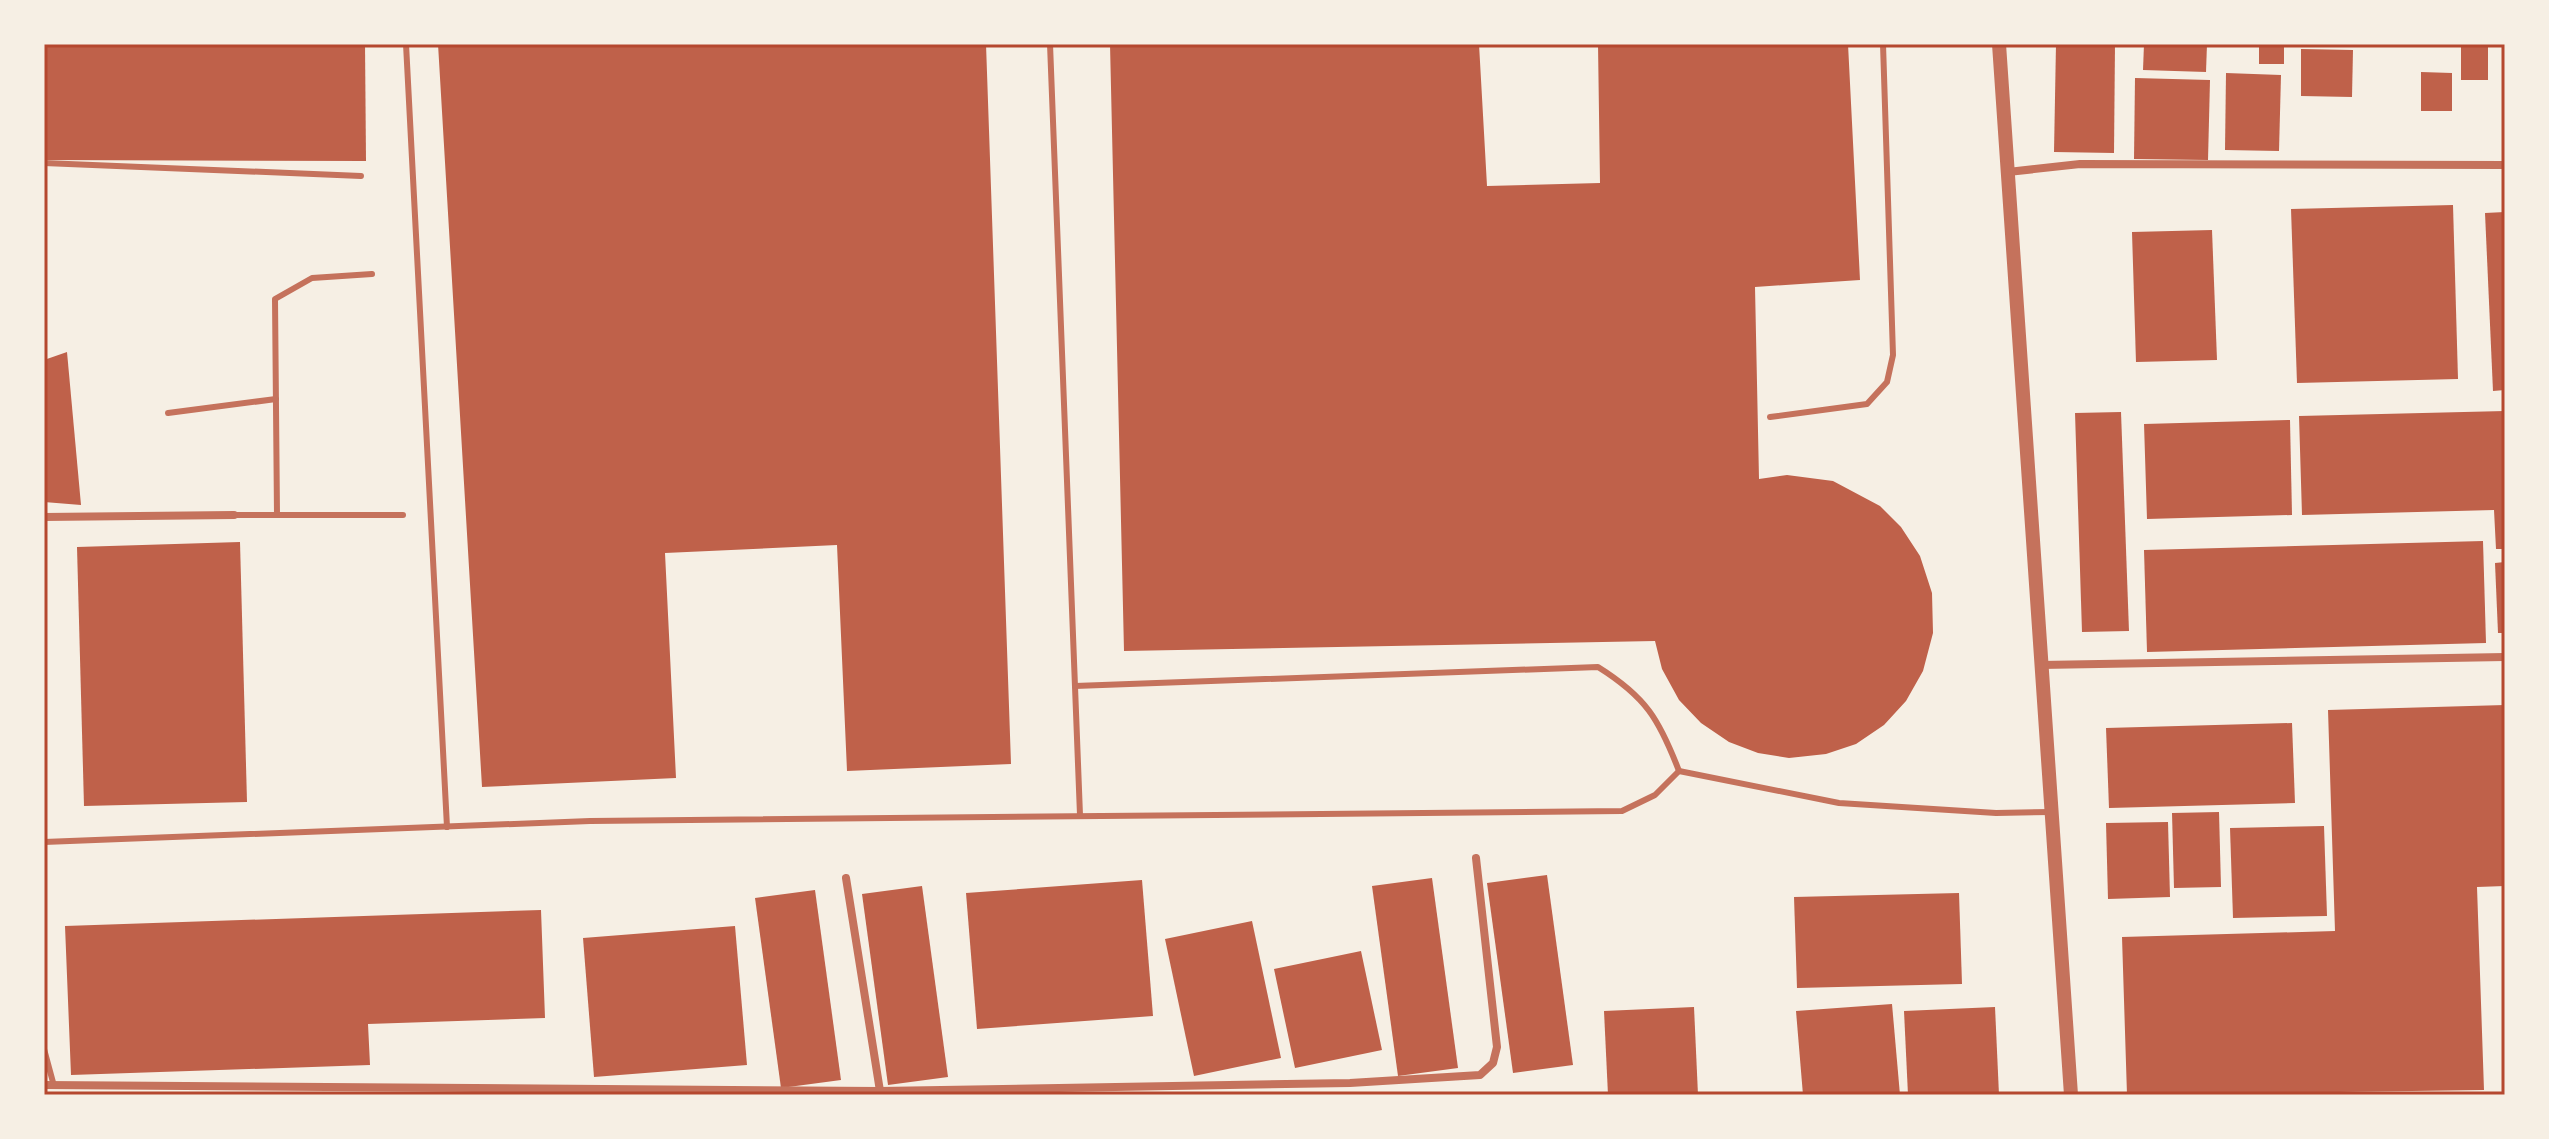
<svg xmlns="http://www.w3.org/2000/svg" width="2549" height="1139" font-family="'DejaVu Sans',sans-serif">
	<rect width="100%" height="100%" fill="#f6efe4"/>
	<g fill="#bf614a">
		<polygon points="44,44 365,44 366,161 44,160"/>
		<polygon points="438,44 986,44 1011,764 847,771 837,545 665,553 676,778 482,787"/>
		<polygon points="1110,44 1479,44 1487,186 1600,183 1598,44 1848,44 1860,280 1755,287 1759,479 1787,475 1833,481 1880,506 1901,527 1920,556 1932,593 1933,633 1923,671 1906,701 1884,725 1856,744 1826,754 1789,758 1758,753 1729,742 1701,723 1679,700 1662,669 1655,641 1124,651"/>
		<polygon points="2056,44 2115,44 2114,153 2054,152"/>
		<polygon points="2144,44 2207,44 2206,72 2143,70"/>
		<rect x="2259" y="44" width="25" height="20"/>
		<rect x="2461" y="44" width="27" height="36"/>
		<polygon points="2301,49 2353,50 2352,97 2301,96"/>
		<polygon points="2421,72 2452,73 2452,111 2421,111"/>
		<polygon points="2226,73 2281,75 2279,151 2225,150"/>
		<polygon points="2135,78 2210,80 2208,160 2134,159"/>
		<polygon points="2453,205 2458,379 2297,383 2291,209"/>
		<polygon points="2505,212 2505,390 2493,391 2485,213"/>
		<polygon points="2212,230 2217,360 2136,362 2132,232"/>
		<polygon points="67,352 81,505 44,502 44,360"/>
		<polygon points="2505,411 2505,549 2496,549 2494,510 2302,515 2299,416"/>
		<polygon points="2121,412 2129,631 2082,632 2075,413"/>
		<polygon points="2290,420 2292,515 2147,519 2144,424"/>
		<polygon points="2483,541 2486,643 2147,652 2144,550"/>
		<polygon points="240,542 247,802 84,806 77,547"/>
		<polygon points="2505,562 2505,633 2498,633 2495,563"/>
		<polygon points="2505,705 2505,886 2477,887 2484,1090 2127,1095 2122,937 2335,931 2328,710"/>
		<polygon points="2292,723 2295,803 2109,808 2106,728"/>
		<polygon points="2219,812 2221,887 2174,888 2172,813"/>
		<polygon points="2168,822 2170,897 2108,899 2106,823"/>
		<polygon points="2324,826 2327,916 2233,918 2230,828"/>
		<polygon points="1547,875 1573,1065 1513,1073 1487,883"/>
		<polygon points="1432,878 1458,1068 1398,1076 1372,886"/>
		<polygon points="1142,880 1153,1016 977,1029 966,893"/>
		<polygon points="922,886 948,1077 888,1085 862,894"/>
		<polygon points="815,890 841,1080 781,1088 755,898"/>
		<polygon points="1959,893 1962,984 1797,988 1794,897"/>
		<polygon points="541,910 545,1018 368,1024 370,1065 71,1075 65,926"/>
		<polygon points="1252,921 1281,1058 1194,1076 1165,939"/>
		<polygon points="735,926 747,1065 594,1077 583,938"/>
		<polygon points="1361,951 1382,1050 1295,1068 1274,969"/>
		<polygon points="1892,1004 1900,1095 1803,1095 1796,1011"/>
		<polygon points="1694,1007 1698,1095 1608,1095 1604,1011"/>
		<polygon points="1995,1007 1999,1095 1908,1095 1904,1011"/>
	</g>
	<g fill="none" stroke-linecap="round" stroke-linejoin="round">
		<g stroke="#c5725c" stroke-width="6">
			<polyline points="406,44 447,827"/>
			<polyline points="1050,44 1080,815"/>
			<polyline points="44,163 361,176"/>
			<polyline points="168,413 276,399"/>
			<polyline points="1770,417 1867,404 1887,382 1893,355 1883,44"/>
			<polyline points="277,514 275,299 312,278 372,274"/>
			<polyline points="234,515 403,515"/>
			<path d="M1075,686L1598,667C1646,697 1659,719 1679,771"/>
			<polyline points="1679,771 1839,803 1996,813 2051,812"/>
			<polyline points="44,842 590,821 1622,811 1655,795 1679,771"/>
			<polyline points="44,1049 54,1086"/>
		</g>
		<g stroke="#c5725c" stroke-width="8">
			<polyline points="2008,172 2080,164 2505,165"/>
			<polyline points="44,517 234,515"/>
			<polyline points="2041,665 2505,657"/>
			<polyline points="846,878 880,1091"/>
			<polyline points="44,1085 880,1091 1350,1083 1480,1075 1493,1063 1497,1047 1476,858"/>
		</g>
		<polyline stroke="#c5725c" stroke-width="14" points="1999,44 2071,1095"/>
	</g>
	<rect width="2549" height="1139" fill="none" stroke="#f6efe4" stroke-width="92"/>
	<rect x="46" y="46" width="2457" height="1047" fill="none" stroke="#b5482f" stroke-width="3"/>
</svg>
